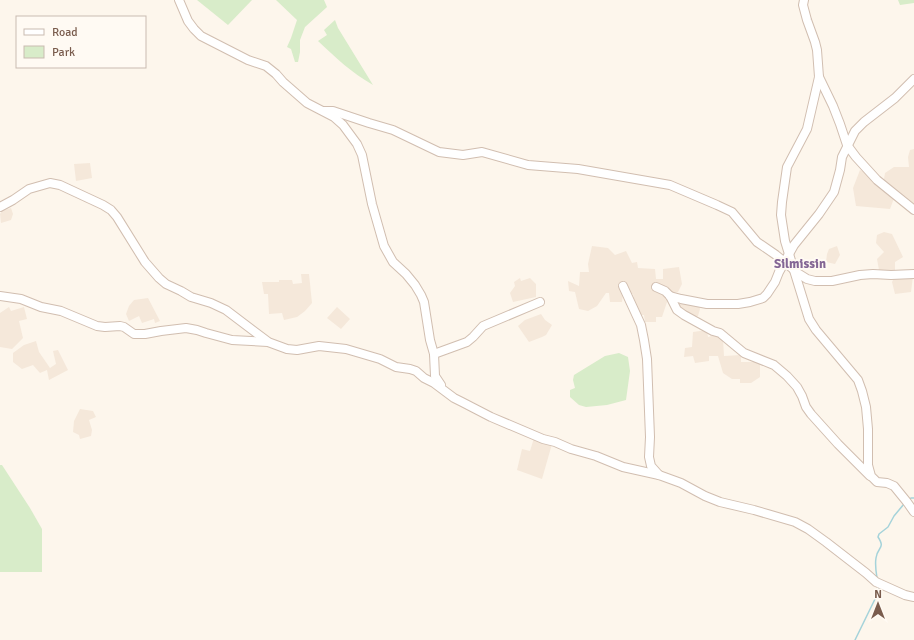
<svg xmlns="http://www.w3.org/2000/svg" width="914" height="640" font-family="Signika,sans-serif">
	<rect width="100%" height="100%" fill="#fdf6ec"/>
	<g fill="#f5e8da">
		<polygon points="914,149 914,207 896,193 890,209 856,206 853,188 860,170 884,179 885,173 894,167 909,167 908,157 910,150"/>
		<polygon points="90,163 92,178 76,181 74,164"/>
		<polygon points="11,208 13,214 11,220 1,223 0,214 2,211"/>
		<polygon points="884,232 892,234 903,257 895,262 895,270 886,276 883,276 882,270 879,270 877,259 884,252 876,243 877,235"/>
		<polygon points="592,246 608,248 615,255 626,251 632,263 637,262 638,268 655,269 656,279 663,279 663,269 679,267 682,284 678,292 670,293 662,317 656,317 656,322 645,322 644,315 637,315 633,294 623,294 622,302 610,302 609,293 606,293 597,306 588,311 579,309 575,292 569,291 568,281 579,286 580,272 589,272 588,264"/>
		<polygon points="837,246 840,255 835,264 826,262 827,254 829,249"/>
		<polygon points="301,274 309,274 312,303 305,311 297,317 284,320 282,313 269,314 268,294 264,294 262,282 279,282 279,280 292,280 293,284 302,283"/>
		<polygon points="895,276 913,276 911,292 895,294 892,282"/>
		<polygon points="520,278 521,281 530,278 536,284 536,297 513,302 510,293 515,286 514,282"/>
		<polygon points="148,298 160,321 155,323 154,319 142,323 139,316 129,321 126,314 129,306 134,300"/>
		<polygon points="684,301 699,303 700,309 698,316 689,317 677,305"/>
		<polygon points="9,307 11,311 24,307 27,319 19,321 23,338 12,349 0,347 0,313"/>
		<polygon points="337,307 350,319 341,329 327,318"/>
		<polygon points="541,314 545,320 552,325 546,335 542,337 529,342 518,326 525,320"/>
		<polygon points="707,330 708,337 715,335 723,339 724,356 741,355 741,362 760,362 760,377 751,383 740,383 740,379 732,379 723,373 718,356 709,356 709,361 695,363 693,356 684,357 685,348 692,347 693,332"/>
		<polygon points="36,341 39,352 50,368 56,364 53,351 58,350 68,370 49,380 47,370 40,373 33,365 22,369 13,362 13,353 24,345"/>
		<polygon points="80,409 93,411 96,417 89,420 92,430 91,436 80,439 79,435 73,432 74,421"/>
		<polygon points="534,438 552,444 542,479 517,470 522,449 530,451"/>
	</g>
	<g fill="#d8ecc9">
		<polygon points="197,0 252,0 228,25"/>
		<polygon points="276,0 324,0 327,7 305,27 300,40 300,52 298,62 295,62 291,49 287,47 291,38 297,20"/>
		<polygon points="898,0 914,0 914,3 900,5"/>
		<path d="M335,20L338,28L373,85C352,73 336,58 318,41L327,35L324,30Z"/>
		<polygon points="619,353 628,357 630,371 626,400 607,405 586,407 579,405 570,397 570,390 575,388 573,380 574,375 605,356"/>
		<polygon points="0,465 2,465 30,508 42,529 42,572 0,572"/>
	</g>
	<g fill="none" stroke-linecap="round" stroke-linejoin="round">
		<g stroke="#a5d3da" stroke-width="1.5">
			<polyline points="909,500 911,498 914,498"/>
			<path d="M877,578C876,572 875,564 876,558C877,547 886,549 878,537L879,534L888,527L894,516L904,504"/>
			<polyline points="855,640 876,597 878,590 878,585"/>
		</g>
		<g stroke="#d1beb0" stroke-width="10">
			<g id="minor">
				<polyline points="179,0 188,21 194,29 201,36 248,60 266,66 276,74 283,82 307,103 334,117 343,125 357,144 362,155 372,204 384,246 393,262 406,274 415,285 421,295 424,302 430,340 434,354 435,376 441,385"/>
				<polyline points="804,0 803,5 807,20 815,42 817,50 819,77 807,129 787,167 782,202 781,215 785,241 809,319 816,330 858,380 862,391 866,407 868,429 868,465 871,476 877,482 887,483 894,486 907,502 914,512"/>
				<polyline points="819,77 833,106 840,124 847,145 856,157 877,180 914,210"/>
				<polyline points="324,111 333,111 369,123 393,130 439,152 463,155 482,152 528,165 578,169 670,185 717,205 732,212 757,242 776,255 799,274 807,279 815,281 832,281 860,275 873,274 891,275 914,274"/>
				<polyline points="0,207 13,200 29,189 50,183 60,185 103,205 111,210 117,217 145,262 159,278 166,284 181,291 191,297 211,303 226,310 267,341"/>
				<polyline points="623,286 641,325 644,340 647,359 650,437 649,457 651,466 659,475"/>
				<polyline points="656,287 665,291 670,296 677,310 684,315 713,331 720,333 744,353 774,365 787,376 797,387 802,396 806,407 811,414 838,444 870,476"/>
				<polyline points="0,296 21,299 41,307 61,311 97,326 105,327 120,326 124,327 134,334 145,334 161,331 186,328 197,330 206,333 232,340 268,342 287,349 297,350 319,346 346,349 380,359 396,367 410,369 416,371 424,378 434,383 454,398 462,402 491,417 543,439 555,442 571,449 596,456 623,467 659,475 681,483 705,496 720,502 754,510 795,522 808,529 826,542 866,573 876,582 905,595 914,597"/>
				<polyline points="670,296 681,299 707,304 738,304 750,302 763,298 767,294 775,282 779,272 794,245 819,214 834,192 840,170 842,157 855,131 864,122 895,98 914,79"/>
				<polyline points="434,354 467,342 473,337 483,326 540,302"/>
			</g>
		</g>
		<use href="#minor" stroke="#fff" stroke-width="8"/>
	</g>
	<g text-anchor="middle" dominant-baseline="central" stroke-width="4" stroke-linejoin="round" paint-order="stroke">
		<g font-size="13" font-weight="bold" fill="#846695" stroke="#fffaf3">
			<text x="800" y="264">Silmissin</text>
		</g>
	</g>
	<rect x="16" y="16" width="130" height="52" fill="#fffaf3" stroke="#cabbb1"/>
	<rect x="24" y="29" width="20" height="6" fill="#ffffff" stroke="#cabbb1"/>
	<text x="52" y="36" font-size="12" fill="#7a5c4d">Road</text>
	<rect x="24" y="46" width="20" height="12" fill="#d8ecc9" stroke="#cabbb1"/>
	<text x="52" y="56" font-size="12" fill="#7a5c4d">Park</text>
	<g transform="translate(878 604)" stroke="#fffaf3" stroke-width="3" paint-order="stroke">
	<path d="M0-3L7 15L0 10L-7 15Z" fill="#7a5c4d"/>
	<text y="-6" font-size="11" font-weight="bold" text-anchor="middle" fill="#7a5c4d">N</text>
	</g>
</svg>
